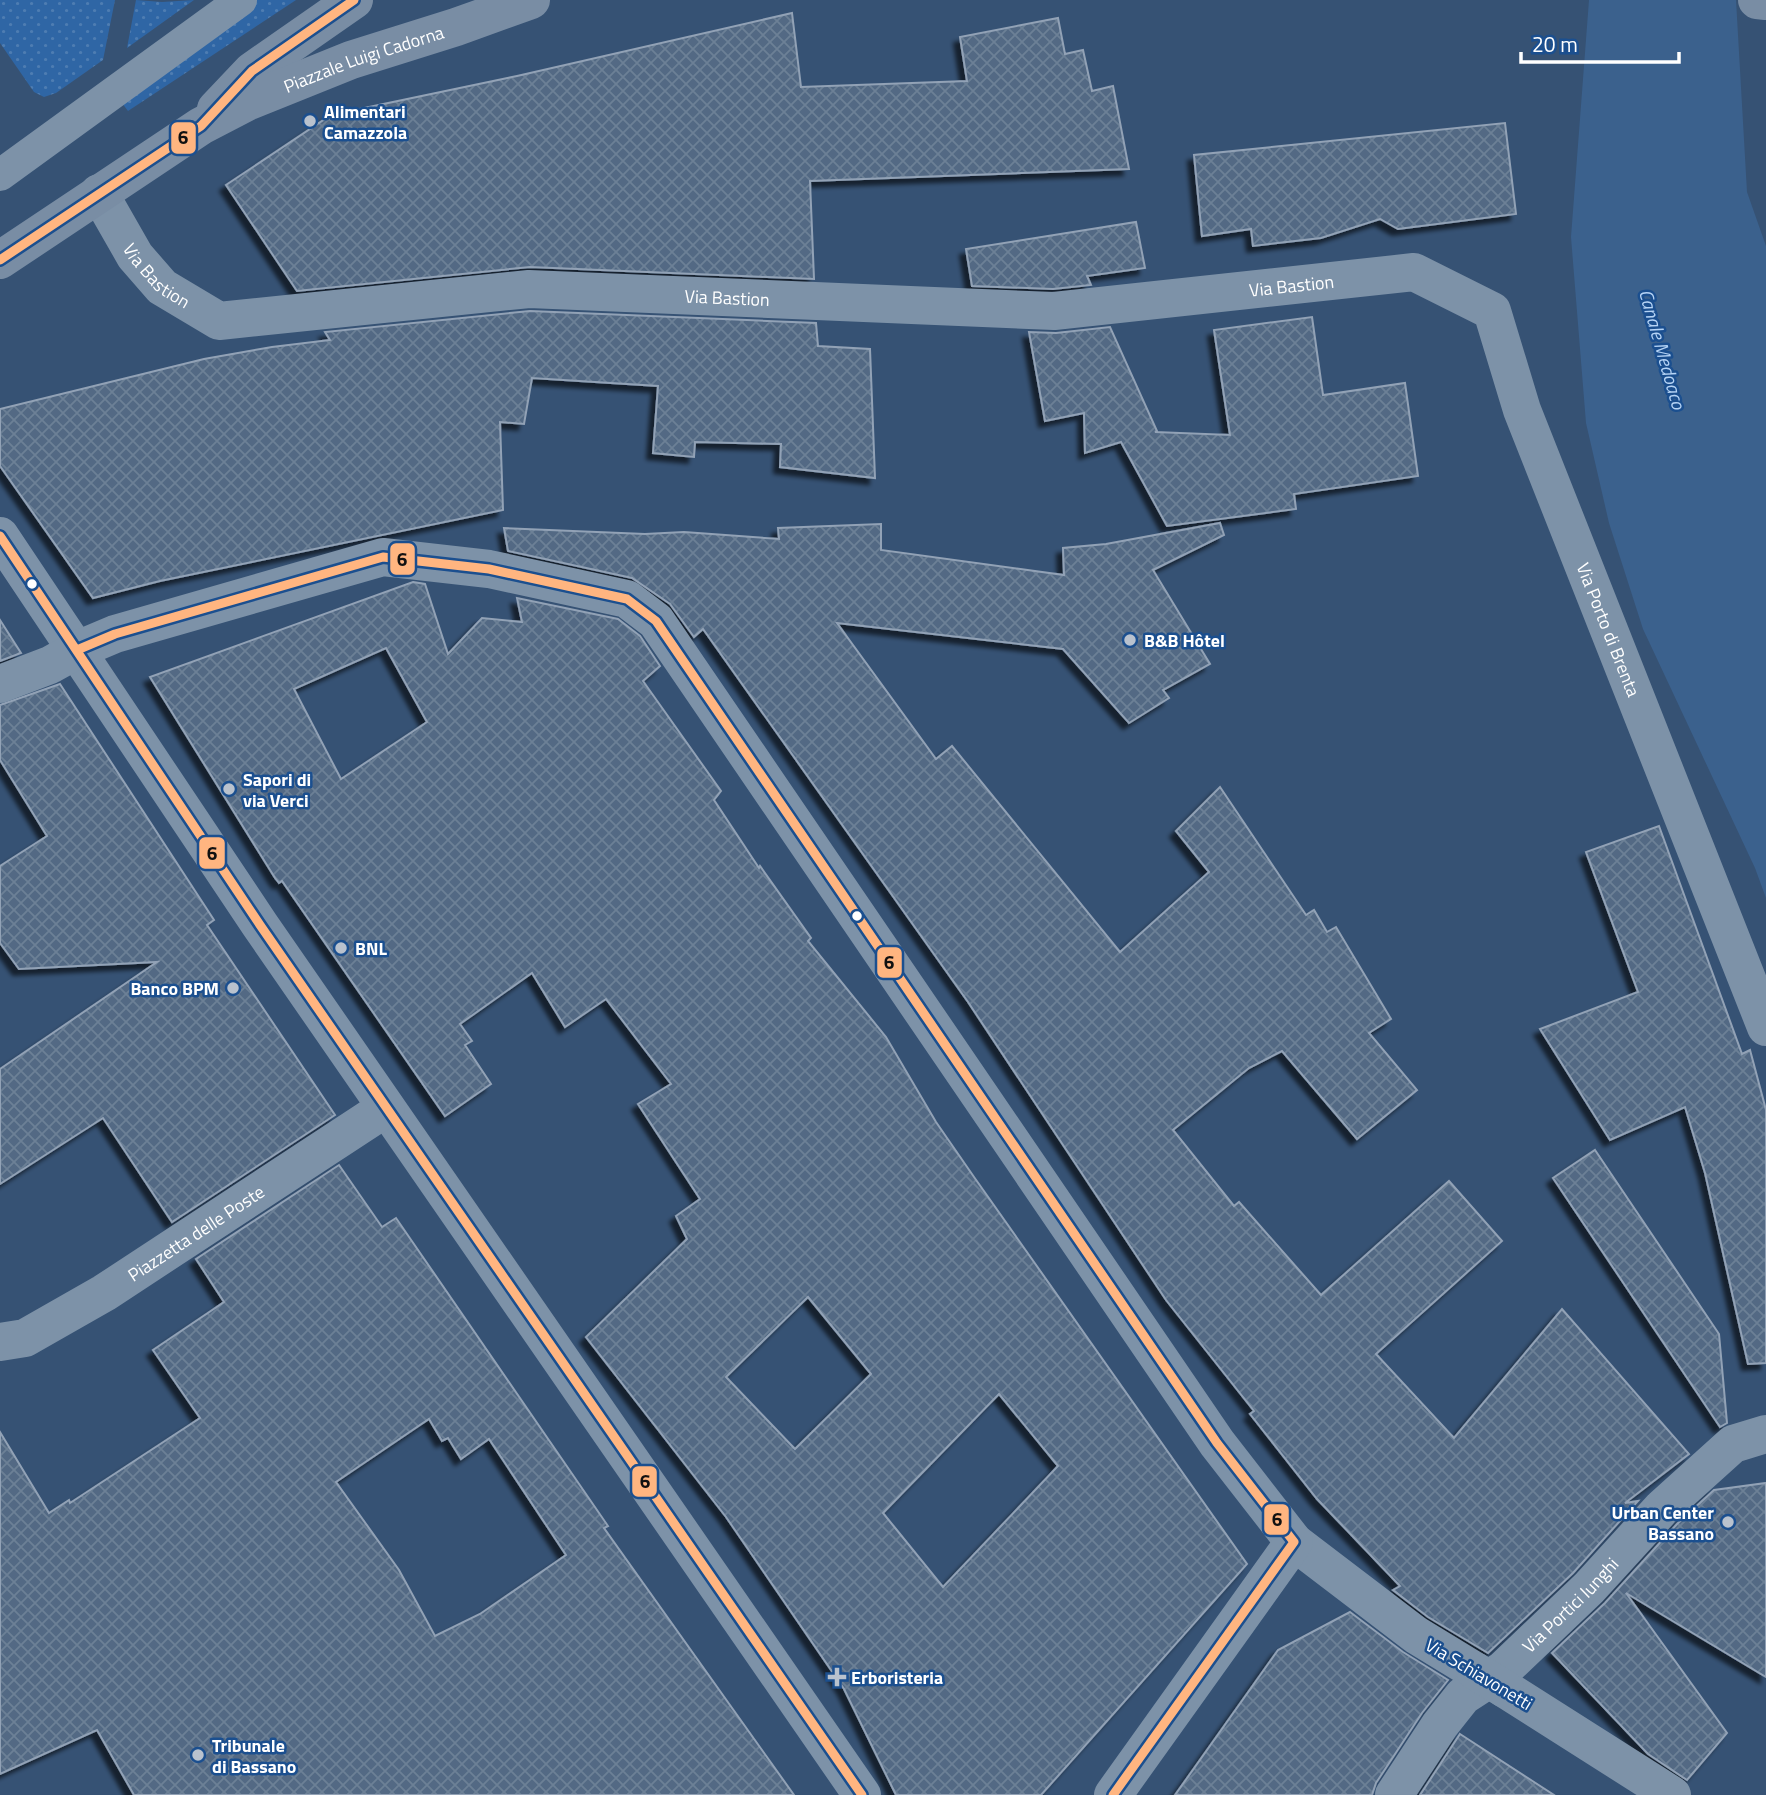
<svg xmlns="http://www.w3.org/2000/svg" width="1766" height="1795" font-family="'Titillium Web',sans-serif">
	<defs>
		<pattern id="grass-dots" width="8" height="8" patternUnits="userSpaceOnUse" patternTransform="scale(1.75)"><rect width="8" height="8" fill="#2f66a5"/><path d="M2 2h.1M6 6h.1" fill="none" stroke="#4e7db2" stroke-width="1.8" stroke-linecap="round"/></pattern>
		<pattern id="building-cross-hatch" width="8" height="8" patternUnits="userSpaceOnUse" patternTransform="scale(1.75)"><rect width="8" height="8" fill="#526984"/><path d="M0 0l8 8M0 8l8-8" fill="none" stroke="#6c8096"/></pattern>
		<filter id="shadow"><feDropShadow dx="-6" dy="6" stdDeviation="2" flood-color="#0009"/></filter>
	</defs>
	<rect width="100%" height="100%" fill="#365274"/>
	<g fill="url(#grass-dots)">
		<polygon points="0,0 115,0 103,60 56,93 44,97 34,92 0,43"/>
		<polygon points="136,0 162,2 194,0 127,48"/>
		<polygon points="256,0 296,0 128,111 119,99"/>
	</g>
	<polygon fill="#3b618d" points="1589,0 1736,0 1747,192 1766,246 1766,898 1755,868 1643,629 1609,523 1586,423 1571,237"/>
	<g fill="url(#building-cross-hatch)" stroke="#92a2b6" stroke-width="2" fill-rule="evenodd" filter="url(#shadow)">
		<polygon points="792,13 801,87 967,81 960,37 1058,18 1065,54 1083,50 1092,91 1113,86 1129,169 810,181 814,279 530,267 297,291 226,185 331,115 517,76"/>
		<polygon points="1505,123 1516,214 1398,229 1380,219 1321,238 1253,246 1251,229 1202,236 1194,155"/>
		<polygon points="1136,222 1145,268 1087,276 1091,285 1053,289 972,286 966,249"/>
		<polygon points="530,311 816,323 818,346 870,349 875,478 780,467 781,444 695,442 694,457 653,453 658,386 532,378 524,424 500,422 503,510 160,581 93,598 0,466 0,409 204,359 272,347 330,340 325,332"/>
		<polygon points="1312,317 1323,395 1405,383 1418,476 1294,494 1296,509 1167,526 1121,442 1085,453 1084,413 1045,421 1029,332 1056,333 1110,327 1157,431 1155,432 1230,435 1214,330"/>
		<polygon points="1220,523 1224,535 1153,570 1210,664 1163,690 1169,698 1129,723 1063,649 837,623 936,759 952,746 1120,952 1209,872 1176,831 1220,787 1306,915 1314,910 1327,932 1336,927 1391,1019 1369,1033 1417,1090 1357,1139 1282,1051 1249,1068 1173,1130 1234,1206 1239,1202 1321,1295 1449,1181 1502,1241 1376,1354 1454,1438 1562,1309 1689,1454 1625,1503 1638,1501 1573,1573 1488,1653 1428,1617 1393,1590 1400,1586 1317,1499 1250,1414 1254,1411 1166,1300 968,1002 703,629 694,637 670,604 632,578 508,551 504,528 645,534 684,532 779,539 778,528 881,524 881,550 1064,575 1063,548 1106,544"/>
		<path d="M413,582L425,584L448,654L482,618L522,622L517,598L618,619L640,636L660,666L643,681L721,791L714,800L759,868L760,866L811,938L808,941L886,1037L936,1122L974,1177L1247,1564L1041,1795H896L844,1689L726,1517L586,1337L687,1239L676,1216L700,1199L638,1104L671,1084L606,999L565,1027L532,973L460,1024L472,1041L465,1045L491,1084L445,1116L282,881L279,883L275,878L150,677ZM386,648L427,722L341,779L294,689ZM808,1297L871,1374L795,1449L726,1377ZM999,1394L1058,1466L943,1587L883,1513Z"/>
		<polygon points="0,620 21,653 0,661"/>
		<polygon points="60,684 214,920 207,925 335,1115 172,1222 103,1118 0,1184 0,1069 157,962 19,969 0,943 0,866 47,836 0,760 0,705"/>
		<polygon points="1659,826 1742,1054 1750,1050 1766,1110 1766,1363 1748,1364 1705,1173 1685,1107 1610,1140 1540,1029 1638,992 1586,852"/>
		<polygon points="1595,1150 1719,1334 1727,1423 1720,1427 1553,1178"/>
		<path d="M339,1165L382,1227L396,1218L608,1526L604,1528L794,1795H134L97,1730L0,1774V1432L49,1513L69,1500L70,1503L200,1418L153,1350L224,1302L196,1259ZM429,1419L442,1441L448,1438L461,1459L489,1439L566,1555L480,1614L435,1636L399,1570L336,1482Z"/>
		<polygon points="1766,1483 1766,1677 1626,1593 1727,1733 1687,1780 1648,1754 1552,1653 1605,1603 1677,1524 1714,1490"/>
		<polygon points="1350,1612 1403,1652 1448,1680 1422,1713 1376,1783 1372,1795 1175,1795 1278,1650"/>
		<polygon points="1460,1734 1554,1795 1420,1795"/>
	</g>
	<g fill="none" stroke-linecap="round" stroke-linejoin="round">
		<polyline stroke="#7d92a8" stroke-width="32" points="0,175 241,0"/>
		<g stroke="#7d92a8" stroke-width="38">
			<path id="s1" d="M99,193L135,256L162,287L219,321L529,289L1054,311L1414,272L1492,311L1522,410L1766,1027"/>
			<polyline points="0,536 260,925 862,1795"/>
			<polyline points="0,684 50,665 77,650 115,634 383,557 489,569 627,599 656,621 1217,1443 1294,1542 1416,1635 1475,1671"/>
			<path id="s2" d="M0,1342L25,1338L104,1293L386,1108"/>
			<polyline points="1505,1689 1672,1795"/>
			<polyline points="1113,1795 1294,1542"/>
			<path id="s3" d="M1394,1795L1440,1725L1463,1696L1503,1670L1589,1588L1662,1508L1733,1444L1766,1434"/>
		</g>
		<g stroke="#798da4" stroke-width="38">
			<polyline points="1757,0 1766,1"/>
			<polyline points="216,109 252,71 354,0"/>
			<path id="s4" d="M0,260L201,126L249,101L351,60L456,27L531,0"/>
		</g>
		<polyline stroke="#7d92a8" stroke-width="38" points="1475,1671 1505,1689"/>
		<g stroke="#1b4f8f" stroke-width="14">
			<g id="bus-1">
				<polyline points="0,260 201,126 252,71 354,0"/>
				<polyline points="0,536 260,925 862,1795"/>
				<polyline points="77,650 115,634 383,557 489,569 627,599 656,621 1217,1443 1294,1542 1113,1795"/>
			</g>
		</g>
		<use href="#bus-1" stroke="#ffb580" stroke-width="9"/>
	</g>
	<g fill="#b9c2ce" stroke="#1b4f8f" stroke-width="2.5">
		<circle cx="310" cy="121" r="7"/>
		<circle cx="1130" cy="640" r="7"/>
		<circle cx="229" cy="789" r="7"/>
		<circle cx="341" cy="948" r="7"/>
		<circle cx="233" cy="988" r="7"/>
		<circle cx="1728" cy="1522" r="7"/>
		<path d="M833.5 1666.5h7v7h7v7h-7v7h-7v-7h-7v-7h7z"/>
		<circle cx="198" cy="1755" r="7"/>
	</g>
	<g fill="#fff" stroke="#1b4f8f" stroke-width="2.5">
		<circle cx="32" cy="584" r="6"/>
		<circle cx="857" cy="916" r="6"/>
	</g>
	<g text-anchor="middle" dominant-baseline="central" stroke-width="5" stroke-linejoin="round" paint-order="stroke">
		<g font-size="18" fill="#fff" stroke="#1b4f8f">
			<text stroke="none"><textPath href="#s4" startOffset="418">Piazzale Luigi Cadorna</textPath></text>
			<text stroke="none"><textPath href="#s1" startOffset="102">Via Bastion</textPath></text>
			<text stroke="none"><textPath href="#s1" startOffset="1256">Via Bastion</textPath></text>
			<text stroke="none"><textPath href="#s1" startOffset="690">Via Bastion</textPath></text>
			<text stroke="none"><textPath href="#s1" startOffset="1806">Via Porto di Brenta</textPath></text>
			<text stroke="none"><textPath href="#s2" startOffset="226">Piazzetta delle Poste</textPath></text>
			<text stroke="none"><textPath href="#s3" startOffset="262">Via Portici lunghi</textPath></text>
			<text transform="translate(1479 1674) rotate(31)">Via Schiavonetti</text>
		</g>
		<g font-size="18" font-weight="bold" fill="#fff" stroke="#1b4f8f" text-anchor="start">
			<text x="324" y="111">Alimentari<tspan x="324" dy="21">Camazzola</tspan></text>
			<text x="1144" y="640">B&amp;B Hôtel</text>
			<text x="243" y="779">Sapori di<tspan x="243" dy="21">via Verci</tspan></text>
			<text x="355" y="948">BNL</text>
			<text x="219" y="988" text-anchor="end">Banco BPM</text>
			<text x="1714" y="1512" text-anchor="end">Urban Center<tspan x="1714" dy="21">Bassano</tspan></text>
			<text x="851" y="1677">Erboristeria</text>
			<text x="212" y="1745">Tribunale<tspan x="212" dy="21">di Bassano</tspan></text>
		</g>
		<g font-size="19" font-style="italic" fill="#b5d3f5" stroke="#1b4f8f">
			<text transform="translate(1663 349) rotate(74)">Canale Medoaco</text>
		</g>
	</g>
	<g stroke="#1b4f8f" stroke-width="2.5">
		<rect x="170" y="121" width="27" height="34" rx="7" fill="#ffb580"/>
		<rect x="389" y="542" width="27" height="34" rx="7" fill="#ffb580"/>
		<rect x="198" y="836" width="28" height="34" rx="7" fill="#ffb580"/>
		<rect x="876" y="946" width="27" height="33" rx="7" fill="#ffb580"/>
		<rect x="631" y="1465" width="27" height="33" rx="7" fill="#ffb580"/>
		<rect x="1263" y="1503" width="27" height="33" rx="7" fill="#ffb580"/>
	</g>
	<g font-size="19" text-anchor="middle" font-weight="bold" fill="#111">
		<text x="183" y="144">6</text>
		<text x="402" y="566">6</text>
		<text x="212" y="860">6</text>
		<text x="889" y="969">6</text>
		<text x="645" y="1488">6</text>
		<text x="1277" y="1526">6</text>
	</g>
	<path d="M1521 52v10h158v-10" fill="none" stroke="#ffffff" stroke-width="3.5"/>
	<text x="1532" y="52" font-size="21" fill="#ffffff" stroke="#1b4f8f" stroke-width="5" paint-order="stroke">20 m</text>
</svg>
